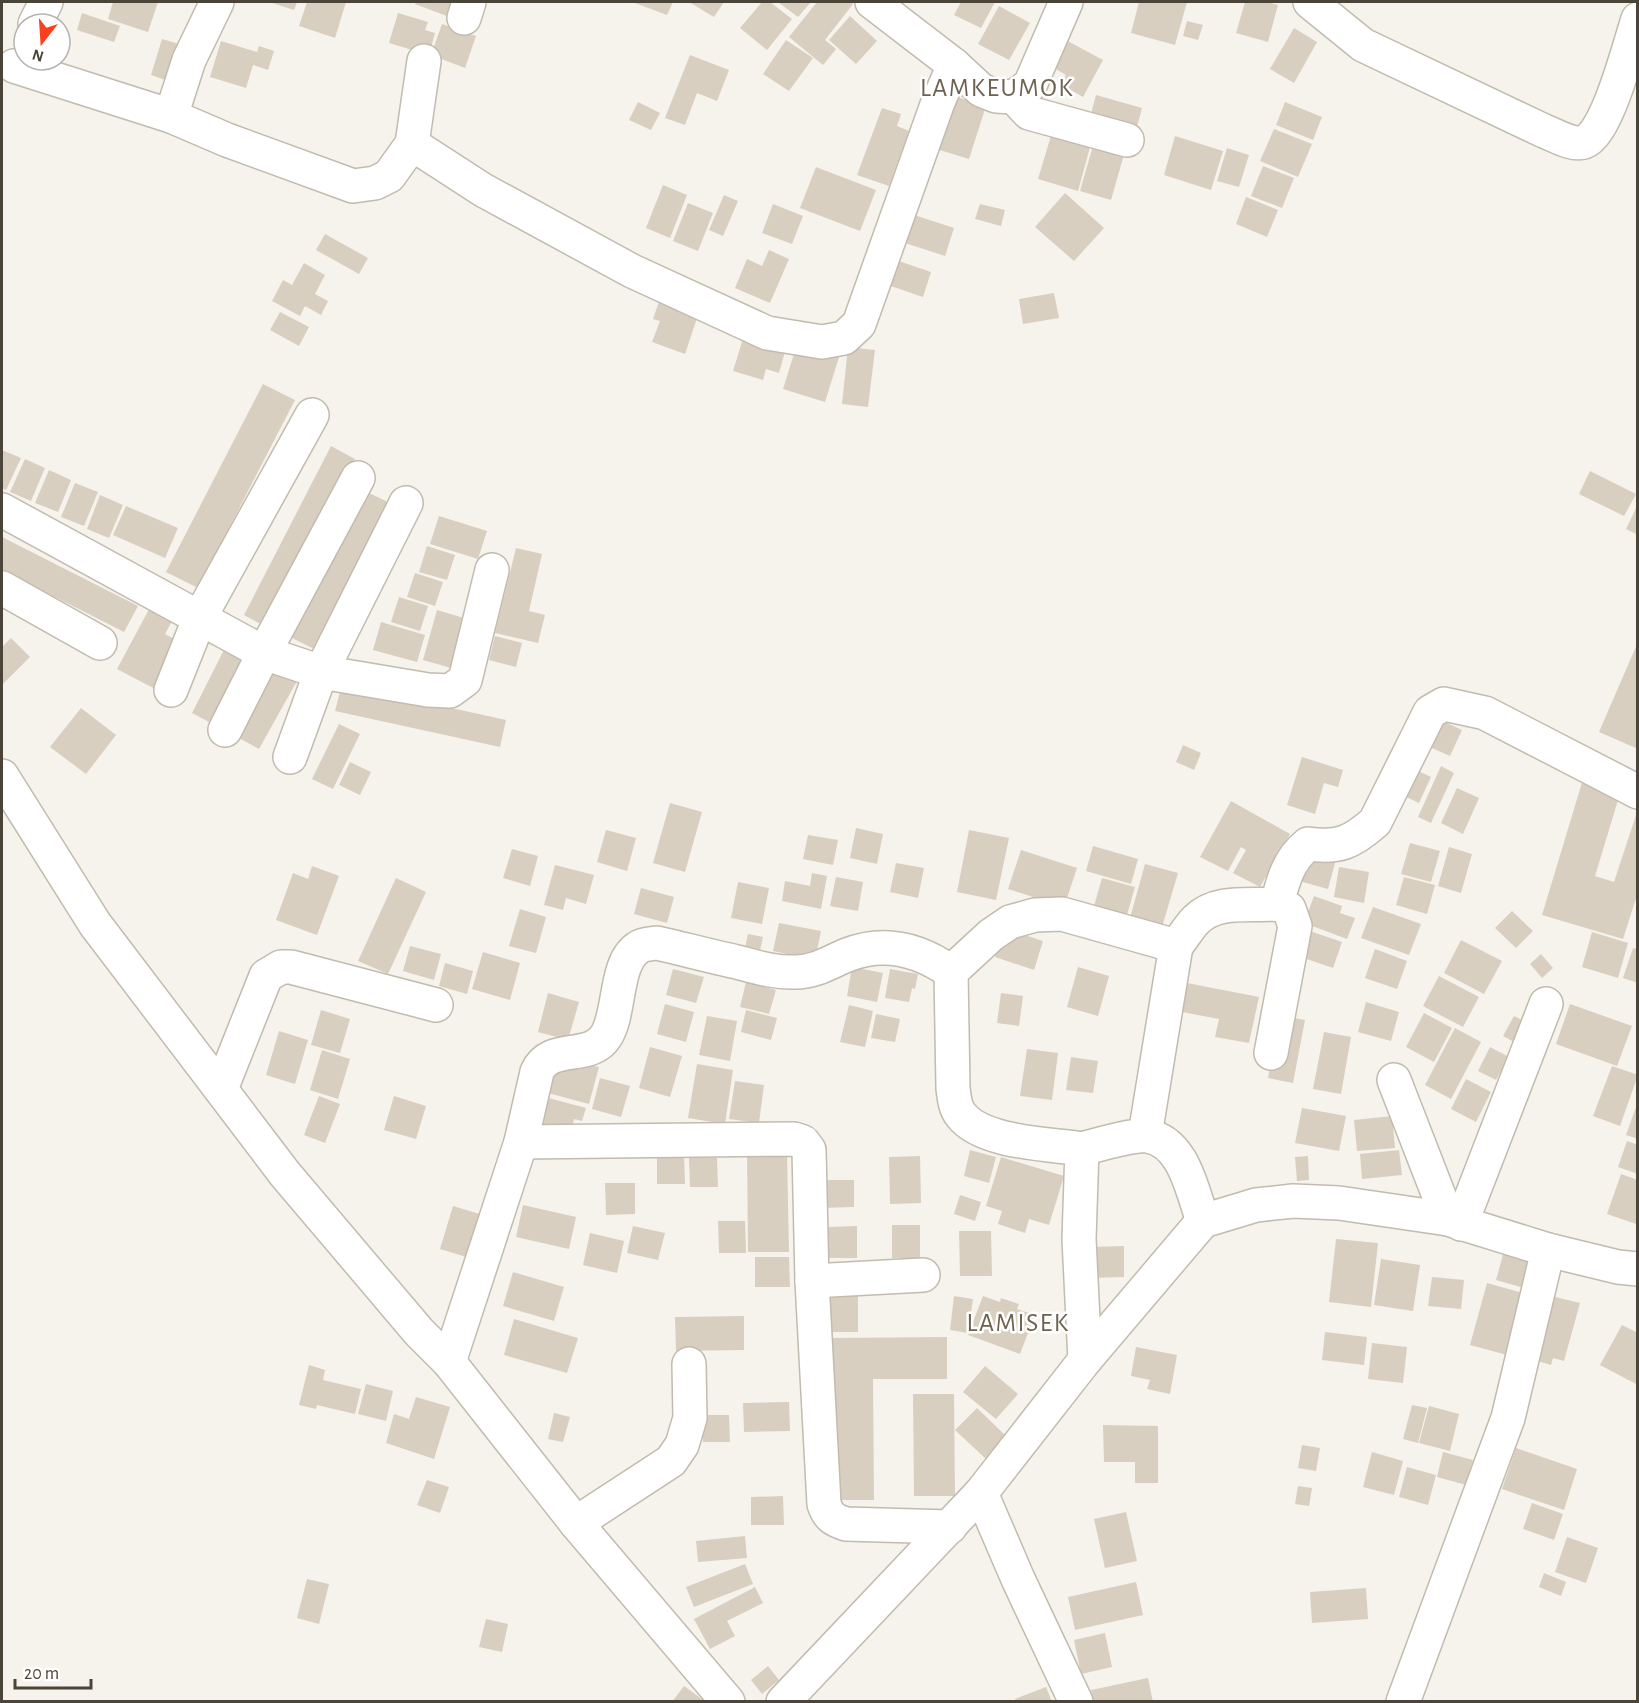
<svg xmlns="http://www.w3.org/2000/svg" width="1639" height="1703" font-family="'Alegreya Sans',sans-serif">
	<rect width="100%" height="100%" fill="#f6f3ec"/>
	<g fill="#d8cfc1">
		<polygon points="113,2 158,2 148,32 108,19"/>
		<polygon points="269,2 297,2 294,10"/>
		<polygon points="307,2 346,2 335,38 299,26"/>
		<polygon points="416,2 459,2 452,18 415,4"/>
		<polygon points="632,2 673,2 667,15"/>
		<polygon points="689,2 724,2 714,17"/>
		<polygon points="762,2 770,2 792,19 767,50 740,28"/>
		<polygon points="778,2 811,2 798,17"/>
		<polygon points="817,2 850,2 853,4 825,40 836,49 823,65 789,37"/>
		<polygon points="961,2 995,2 981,28 954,15"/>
		<polygon points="1139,2 1187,2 1175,45 1131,33"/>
		<polygon points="1245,2 1267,2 1278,5 1268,42 1236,33"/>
		<polygon points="999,6 1030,23 1009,60 978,44"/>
		<polygon points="82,13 120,26 114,42 77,30"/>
		<polygon points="398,13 428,22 425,30 435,33 429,55 389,43"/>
		<polygon points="850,16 877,41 856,64 829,40"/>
		<polygon points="1187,21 1203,25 1198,40 1183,36"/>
		<polygon points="442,24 476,36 465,68 431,55"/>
		<polygon points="1294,28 1317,42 1294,83 1270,69"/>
		<polygon points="1062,38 1103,60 1083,97 1061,84 1066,75 1047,64"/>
		<polygon points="162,39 186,46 174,83 151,75"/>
		<polygon points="786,40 813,58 789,91 763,74"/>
		<polygon points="221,41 257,52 259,46 274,51 268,70 253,65 246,88 210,77"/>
		<polygon points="690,55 729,70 717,101 697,93 685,125 665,118"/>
		<polygon points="950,95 986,106 969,159 933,148"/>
		<polygon points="1096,95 1142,108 1134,138 1088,125"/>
		<polygon points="638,102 660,113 651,130 629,120"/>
		<polygon points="1285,102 1322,117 1313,140 1276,125"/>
		<polygon points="882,108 901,114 897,126 909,131 889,186 857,175"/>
		<polygon points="1053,129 1092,140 1078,191 1038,179"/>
		<polygon points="1274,129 1312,144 1298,177 1260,161"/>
		<polygon points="1175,136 1223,151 1211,190 1164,175"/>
		<polygon points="1094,142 1125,151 1111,200 1080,191"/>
		<polygon points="1227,148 1249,155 1239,187 1217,181"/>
		<polygon points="1263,166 1294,178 1282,208 1251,196"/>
		<polygon points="816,167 876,190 860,231 800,208"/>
		<polygon points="663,185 687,195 670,238 646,228"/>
		<polygon points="1065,193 1104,228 1074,261 1035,227"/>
		<polygon points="724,195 738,201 723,236 709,230"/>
		<polygon points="1246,197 1278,210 1267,237 1236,224"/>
		<polygon points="688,203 713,213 698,251 673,241"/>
		<polygon points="773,204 803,216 792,244 762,233"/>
		<polygon points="980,204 1005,210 1001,226 975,219"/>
		<polygon points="908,213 954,228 945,256 899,241"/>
		<polygon points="325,234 368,258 359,274 316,250"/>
		<polygon points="769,250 789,259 770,303 735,288 747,259 762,266"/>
		<polygon points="893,259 931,272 923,297 885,284"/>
		<polygon points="304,263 325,275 315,294 328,301 321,315 305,306 300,316 272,301 283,280 292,285"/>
		<polygon points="662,293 701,306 685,354 652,342 660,321 653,319"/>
		<polygon points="1054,293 1059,318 1023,324 1019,299"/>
		<polygon points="280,312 309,327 299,346 270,330"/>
		<polygon points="746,329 788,341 779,373 766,369 763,380 733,371"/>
		<polygon points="798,341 840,354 825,402 783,389"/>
		<polygon points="848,347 875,350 868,407 842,404"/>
		<polygon points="263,384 295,400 198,588 166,572"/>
		<polygon points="331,446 355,459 268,628 244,615"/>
		<polygon points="2,450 21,458 6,490 2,488"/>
		<polygon points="25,459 45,468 31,501 10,492"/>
		<polygon points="49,470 71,480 58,512 35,503"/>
		<polygon points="1590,471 1636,494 1624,516 1579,494"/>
		<polygon points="75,483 98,492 84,526 61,517"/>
		<polygon points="365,491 392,504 316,650 290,637"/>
		<polygon points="100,495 123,505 109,538 87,529"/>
		<polygon points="1638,504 1638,535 1626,529"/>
		<polygon points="126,506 178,528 165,558 113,535"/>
		<polygon points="439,516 487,531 478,559 430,544"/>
		<polygon points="2,537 138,606 124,632 2,570"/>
		<polygon points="427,546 455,555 447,580 419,572"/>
		<polygon points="516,548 542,554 529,611 545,615 538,643 495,633"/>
		<polygon points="415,573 443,582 435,606 407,597"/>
		<polygon points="399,597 428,606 420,631 391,622"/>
		<polygon points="154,600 177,612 165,634 184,644 159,691 117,669"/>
		<polygon points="437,610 464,618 451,668 423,660"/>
		<polygon points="381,622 425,635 417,662 373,650"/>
		<polygon points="231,636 255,648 215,725 192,713"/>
		<polygon points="495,636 522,643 516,667 489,660"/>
		<polygon points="11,638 30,657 2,685 2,647"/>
		<polygon points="1638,642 1638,749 1599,732"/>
		<polygon points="280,660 302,672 259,749 237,737"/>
		<polygon points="342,684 506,720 500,747 335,711"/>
		<polygon points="81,708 116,735 86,774 50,747"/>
		<polygon points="1430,715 1462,730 1450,756 1418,742"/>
		<polygon points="339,724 360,734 333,789 312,779"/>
		<polygon points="1183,745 1201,753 1194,770 1176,762"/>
		<polygon points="1302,757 1343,770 1338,787 1324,783 1315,814 1287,805"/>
		<polygon points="350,762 371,772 360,795 339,785"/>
		<polygon points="1408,766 1431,777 1419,803 1396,792"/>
		<polygon points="1441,766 1454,773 1431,823 1418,817"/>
		<polygon points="1584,776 1622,787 1595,876 1614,882 1638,809 1638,892 1623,939 1542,915"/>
		<polygon points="1457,788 1479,798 1463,834 1441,823"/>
		<polygon points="1231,801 1290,834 1260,887 1233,873 1246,850 1241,847 1228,871 1200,857"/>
		<polygon points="670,803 702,812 685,872 653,863"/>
		<polygon points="856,828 883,834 877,864 850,858"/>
		<polygon points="606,830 636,838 627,871 597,862"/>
		<polygon points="969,830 1009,838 996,900 957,892"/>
		<polygon points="808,835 838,840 833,865 803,859"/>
		<polygon points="1410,843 1440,851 1431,882 1401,874"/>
		<polygon points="1310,845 1338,852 1328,889 1299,881"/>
		<polygon points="1093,846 1138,859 1131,884 1086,871"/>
		<polygon points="1449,847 1472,854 1461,893 1438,886"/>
		<polygon points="512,849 538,856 530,886 503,878"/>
		<polygon points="1021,850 1077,868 1064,907 1008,889"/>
		<polygon points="896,863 924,868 918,898 890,892"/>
		<polygon points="1145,864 1178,873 1162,927 1130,918"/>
		<polygon points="555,865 594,875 586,904 566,898 563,910 544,905"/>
		<polygon points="312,866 339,876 317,935 276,920 293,873 308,879"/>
		<polygon points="1339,867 1369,872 1364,903 1334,897"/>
		<polygon points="812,873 827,876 821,909 782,901 785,881 810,886"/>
		<polygon points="836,877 863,882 858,911 830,906"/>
		<polygon points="1404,877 1435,885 1427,914 1396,905"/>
		<polygon points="396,878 426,892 388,974 358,961"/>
		<polygon points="1102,878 1135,887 1127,915 1094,906"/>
		<polygon points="738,882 769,888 762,924 731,918"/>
		<polygon points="641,888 674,897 667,923 634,914"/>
		<polygon points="1314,896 1342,906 1340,913 1355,918 1347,939 1304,923"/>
		<polygon points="1373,907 1421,924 1409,955 1361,938"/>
		<polygon points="520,909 546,917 536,953 509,946"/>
		<polygon points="1512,911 1533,931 1516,948 1495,928"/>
		<polygon points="779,923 821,931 815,960 773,951"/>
		<polygon points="1004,928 1043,941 1034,970 995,957"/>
		<polygon points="1307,930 1342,942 1333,968 1298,956"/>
		<polygon points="1592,932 1628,943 1618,978 1582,967"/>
		<polygon points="748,934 763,937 759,955 744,952"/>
		<polygon points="1461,940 1502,961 1484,994 1444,973"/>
		<polygon points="410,946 441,954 434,980 403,971"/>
		<polygon points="1633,948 1638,949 1638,983 1623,978"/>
		<polygon points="1375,949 1407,961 1397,989 1365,978"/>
		<polygon points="483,952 520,963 510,1000 472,989"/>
		<polygon points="1541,954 1553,968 1542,978 1530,964"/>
		<polygon points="445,963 473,971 467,994 439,986"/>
		<polygon points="852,967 883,973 877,1002 847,996"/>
		<polygon points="1078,967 1109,976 1098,1016 1067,1007"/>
		<polygon points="673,969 704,977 696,1003 666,995"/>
		<polygon points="890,969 918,974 915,989 912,988 909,1002 885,998"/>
		<polygon points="1439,976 1479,997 1463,1027 1423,1006"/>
		<polygon points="746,982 776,990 769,1014 740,1007"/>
		<polygon points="1187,983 1259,997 1249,1043 1215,1037 1219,1019 1182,1012"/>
		<polygon points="548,993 579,1002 568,1040 538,1032"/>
		<polygon points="1001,993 1023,996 1019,1026 997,1023"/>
		<polygon points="1366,1002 1399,1012 1391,1041 1358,1032"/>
		<polygon points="665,1004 694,1012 686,1042 657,1034"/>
		<polygon points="1570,1004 1632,1026 1617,1066 1556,1044"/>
		<polygon points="849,1005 873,1011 865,1047 840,1042"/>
		<polygon points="321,1010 350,1019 340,1053 311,1045"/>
		<polygon points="746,1010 777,1018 771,1040 741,1032"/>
		<polygon points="1424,1013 1452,1028 1434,1062 1406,1047"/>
		<polygon points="876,1014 900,1019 895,1042 871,1038"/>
		<polygon points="1279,1015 1305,1020 1293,1083 1268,1078"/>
		<polygon points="707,1016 737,1021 730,1061 699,1055"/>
		<polygon points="1514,1016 1534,1026 1523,1047 1503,1036"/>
		<polygon points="1455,1028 1481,1042 1451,1099 1425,1085"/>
		<polygon points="279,1031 308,1040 295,1084 266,1075"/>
		<polygon points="1324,1032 1351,1037 1341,1094 1313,1089"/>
		<polygon points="650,1047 682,1056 670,1097 639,1088"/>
		<polygon points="1490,1047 1509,1057 1496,1080 1478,1071"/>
		<polygon points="1027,1049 1058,1053 1052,1100 1020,1096"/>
		<polygon points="322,1050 350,1059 338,1099 310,1090"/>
		<polygon points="558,1057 599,1067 589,1104 548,1093"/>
		<polygon points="1071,1057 1098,1061 1093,1093 1066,1090"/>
		<polygon points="697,1064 733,1070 725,1124 688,1118"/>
		<polygon points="1612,1066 1638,1075 1620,1126 1593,1116"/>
		<polygon points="600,1078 630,1086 621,1117 592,1109"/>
		<polygon points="1466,1079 1491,1092 1476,1122 1451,1109"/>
		<polygon points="735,1081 764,1085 759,1123 729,1119"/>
		<polygon points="319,1096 340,1104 325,1143 304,1135"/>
		<polygon points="394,1096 426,1106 416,1139 384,1130"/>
		<polygon points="545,1097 586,1108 582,1121 574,1119 570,1136 537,1127"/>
		<polygon points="1637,1104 1638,1104 1638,1139 1626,1135"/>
		<polygon points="1302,1108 1346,1116 1339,1151 1295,1143"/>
		<polygon points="1392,1116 1395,1148 1357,1151 1354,1120"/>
		<polygon points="1627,1141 1638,1145 1638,1174 1618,1167"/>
		<polygon points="970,1150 996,1157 989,1183 964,1176"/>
		<polygon points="1399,1150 1402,1175 1362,1179 1360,1154"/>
		<polygon points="787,1153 789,1252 748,1252 747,1154"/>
		<polygon points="657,1155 684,1155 685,1184 657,1184"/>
		<polygon points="920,1156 921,1203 890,1204 889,1157"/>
		<polygon points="1308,1156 1309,1180 1297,1181 1295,1157"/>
		<polygon points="1001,1157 1064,1176 1049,1225 1029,1219 1025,1233 998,1224 1002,1211 986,1206"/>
		<polygon points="689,1158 717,1158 718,1187 690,1187"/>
		<polygon points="1621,1174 1638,1180 1636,1224 1607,1214"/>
		<polygon points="821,1180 854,1180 854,1207 821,1208"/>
		<polygon points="605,1183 635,1183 635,1214 606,1215"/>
		<polygon points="960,1195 981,1202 975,1221 954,1214"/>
		<polygon points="523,1205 576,1217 569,1249 516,1237"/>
		<polygon points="453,1206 483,1215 470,1258 440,1249"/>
		<polygon points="718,1221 745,1221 746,1253 719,1253"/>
		<rect x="892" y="1225" width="28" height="33"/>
		<polygon points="633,1226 665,1233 658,1260 627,1253"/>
		<polygon points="857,1226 857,1258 829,1258 828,1227"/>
		<polygon points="959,1231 991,1231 992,1276 960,1276"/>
		<polygon points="590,1233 624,1241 617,1273 583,1265"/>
		<polygon points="1336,1239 1378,1243 1371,1307 1329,1302"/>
		<polygon points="1124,1246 1124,1277 1089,1278 1089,1247"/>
		<polygon points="1505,1247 1537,1256 1528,1289 1496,1280"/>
		<polygon points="755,1257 789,1257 790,1287 755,1287"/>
		<polygon points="1381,1259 1420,1265 1413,1311 1374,1305"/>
		<polygon points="513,1272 564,1287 554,1321 503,1306"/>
		<polygon points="1432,1277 1464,1280 1461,1309 1428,1306"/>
		<polygon points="1487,1283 1523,1293 1507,1355 1470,1345"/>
		<polygon points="827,1288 858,1288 858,1332 828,1332"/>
		<polygon points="1543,1294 1580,1303 1564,1361 1553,1358 1551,1365 1531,1359"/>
		<polygon points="954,1296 973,1299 968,1333 950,1330"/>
		<polygon points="983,1296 1000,1302 1001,1298 1019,1304 1017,1309 1035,1315 1020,1354 968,1335"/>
		<polygon points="744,1316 744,1350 676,1351 675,1317"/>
		<polygon points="514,1319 578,1338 567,1373 504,1355"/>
		<polygon points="1622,1325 1638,1333 1638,1380 1636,1384 1600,1365"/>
		<polygon points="1325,1332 1367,1337 1364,1365 1322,1360"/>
		<polygon points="947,1337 947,1379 873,1379 874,1500 831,1500 829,1338"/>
		<polygon points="1372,1343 1407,1347 1403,1383 1368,1379"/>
		<polygon points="1136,1347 1177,1355 1170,1394 1147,1389 1150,1380 1131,1376"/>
		<polygon points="309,1365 325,1370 323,1380 361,1389 355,1414 317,1405 316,1409 299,1405"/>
		<polygon points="985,1366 1018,1394 996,1419 963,1392"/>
		<polygon points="366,1384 393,1391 386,1421 358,1414"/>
		<polygon points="913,1394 954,1394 955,1496 914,1496"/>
		<polygon points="416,1397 450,1407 434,1459 386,1443 394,1414 409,1419"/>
		<polygon points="789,1402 790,1431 744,1432 743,1403"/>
		<polygon points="1412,1405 1427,1408 1418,1443 1403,1439"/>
		<polygon points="1429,1406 1459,1414 1450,1451 1419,1443"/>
		<polygon points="977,1408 1007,1437 986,1459 955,1430"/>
		<polygon points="554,1413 570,1417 563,1442 548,1439"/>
		<polygon points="702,1415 729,1415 730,1442 703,1442"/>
		<polygon points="1103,1425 1158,1426 1158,1483 1135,1483 1135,1462 1104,1462"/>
		<polygon points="1302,1445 1320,1448 1316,1471 1298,1468"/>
		<polygon points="1516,1448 1577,1469 1564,1510 1502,1489"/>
		<polygon points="1372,1452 1403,1461 1394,1495 1363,1487"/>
		<polygon points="1443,1452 1473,1460 1466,1485 1437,1477"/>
		<polygon points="1407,1467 1436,1475 1428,1505 1399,1497"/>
		<polygon points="427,1480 449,1487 440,1513 417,1505"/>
		<polygon points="1298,1486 1312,1488 1309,1506 1295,1504"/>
		<polygon points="783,1496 784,1525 751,1525 751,1497"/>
		<polygon points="1532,1503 1563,1514 1554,1540 1523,1529"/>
		<polygon points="1126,1512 1137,1561 1105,1568 1094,1519"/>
		<polygon points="745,1536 747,1558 698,1562 696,1541"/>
		<polygon points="1567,1537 1598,1548 1586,1583 1555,1572"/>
		<polygon points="745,1564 753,1584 694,1607 686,1587"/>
		<polygon points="1544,1573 1566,1582 1561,1596 1539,1587"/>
		<polygon points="307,1579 329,1584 319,1624 297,1618"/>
		<polygon points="1136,1582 1143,1615 1075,1630 1068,1597"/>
		<polygon points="755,1587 763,1603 727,1621 735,1636 710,1649 694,1619"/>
		<polygon points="1366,1588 1368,1619 1312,1623 1310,1592"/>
		<polygon points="486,1619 508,1624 502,1652 479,1647"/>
		<polygon points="1105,1633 1112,1667 1081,1674 1074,1640"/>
		<polygon points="768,1666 779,1680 762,1694 751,1680"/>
		<polygon points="1148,1678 1153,1702 1094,1702 1091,1690"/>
		<polygon points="684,1686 706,1702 672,1702"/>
		<polygon points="1046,1687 1052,1702 1016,1702 1015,1699"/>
	</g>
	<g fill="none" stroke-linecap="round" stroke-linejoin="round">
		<g stroke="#c2bbae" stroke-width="36">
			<g id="minor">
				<polyline points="872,2 954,65 981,90 996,96 1014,97 1030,85 1066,2"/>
				<path d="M1310,2L1363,45L1544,131C1555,135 1572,146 1584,142C1607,135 1630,43 1638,19"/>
				<polyline points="464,18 469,2"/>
				<polyline points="35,24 46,2"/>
				<polyline points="14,66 171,116 227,140 353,186 375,183 389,176 412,144 424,61"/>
				<polyline points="1014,97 1029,113 1127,140"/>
				<polyline points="171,116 189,60 217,2"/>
				<polyline points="412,144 483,190 632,271 767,333 822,342 844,338 859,324 938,102 954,65"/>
				<polyline points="2,510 264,653 321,672 428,690 450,691 465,680 492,570"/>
				<polyline points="2,588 100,643"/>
				<polyline points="171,690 200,617 312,415"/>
				<polyline points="225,730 264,653 358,478"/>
				<polyline points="290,757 321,672 406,503"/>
				<polyline points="2,776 95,924 285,1174 419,1332 449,1362 576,1523 728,1702"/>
				<path d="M951,972L991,935L1010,922L1035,915L1062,914L1176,946C1183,938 1188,928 1196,920C1216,899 1250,906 1277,904C1283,881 1288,860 1308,844C1339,848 1351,843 1375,822L1430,712L1444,704L1485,713L1638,792"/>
				<polyline points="1271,1053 1295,926 1289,909 1277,904"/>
				<polyline points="1394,1080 1448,1219"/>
				<polyline points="221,1089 266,976 281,967 291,967 436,1005"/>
				<polyline points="1145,1135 1176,946"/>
				<path d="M521,1142L794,1139L803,1142L809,1150L812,1281L824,1504C828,1516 833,1520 846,1524L950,1527"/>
				<path d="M1082,1149C1097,1145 1134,1134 1147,1136C1184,1141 1192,1191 1203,1221"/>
				<polyline points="1461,1224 1546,1004"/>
				<polyline points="812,1281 923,1275"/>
				<path d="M449,1362L521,1142L537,1072C550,1042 590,1062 606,1036C621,1013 614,962 639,947C643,944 651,944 657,943C683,949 710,956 737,962C756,967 775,973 796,972C815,972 830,962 847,955C885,940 920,950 951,972L953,1088C954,1097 955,1108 961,1115C982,1143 1050,1144 1082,1149L1079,1239L1085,1360"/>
				<polyline points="981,1493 1018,1579 1076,1702"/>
				<polyline points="576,1523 671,1461 682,1445 690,1418 689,1364"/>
				<polyline points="783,1702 981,1493 1085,1360 1203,1221 1256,1205 1293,1201 1339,1203 1448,1219 1548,1250 1618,1267 1638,1269"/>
				<polyline points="1403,1702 1508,1418 1548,1250"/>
			</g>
		</g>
		<use href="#minor" stroke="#fff" stroke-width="33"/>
	</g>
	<g text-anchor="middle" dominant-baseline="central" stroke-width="5" stroke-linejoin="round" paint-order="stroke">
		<g font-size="26" letter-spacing="1.5" fill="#6e6250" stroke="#fff">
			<text x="997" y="88">LAMKEUMOK</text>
			<text x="1018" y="1323">LAMISEK</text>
		</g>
	</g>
	<rect width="1639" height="1703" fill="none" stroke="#4b4439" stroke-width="6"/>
	<g transform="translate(42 42) rotate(197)"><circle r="28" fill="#ffffff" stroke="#b7b4b0" stroke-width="1.5"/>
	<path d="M0-4.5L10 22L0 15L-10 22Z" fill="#fc3f1d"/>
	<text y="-9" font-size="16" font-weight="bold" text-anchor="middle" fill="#4b4439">N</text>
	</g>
	<path d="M15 1679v9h76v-9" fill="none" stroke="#4b4439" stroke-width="3"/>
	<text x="24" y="1679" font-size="18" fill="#4b4439" stroke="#ffffff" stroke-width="4.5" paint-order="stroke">20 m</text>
</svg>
